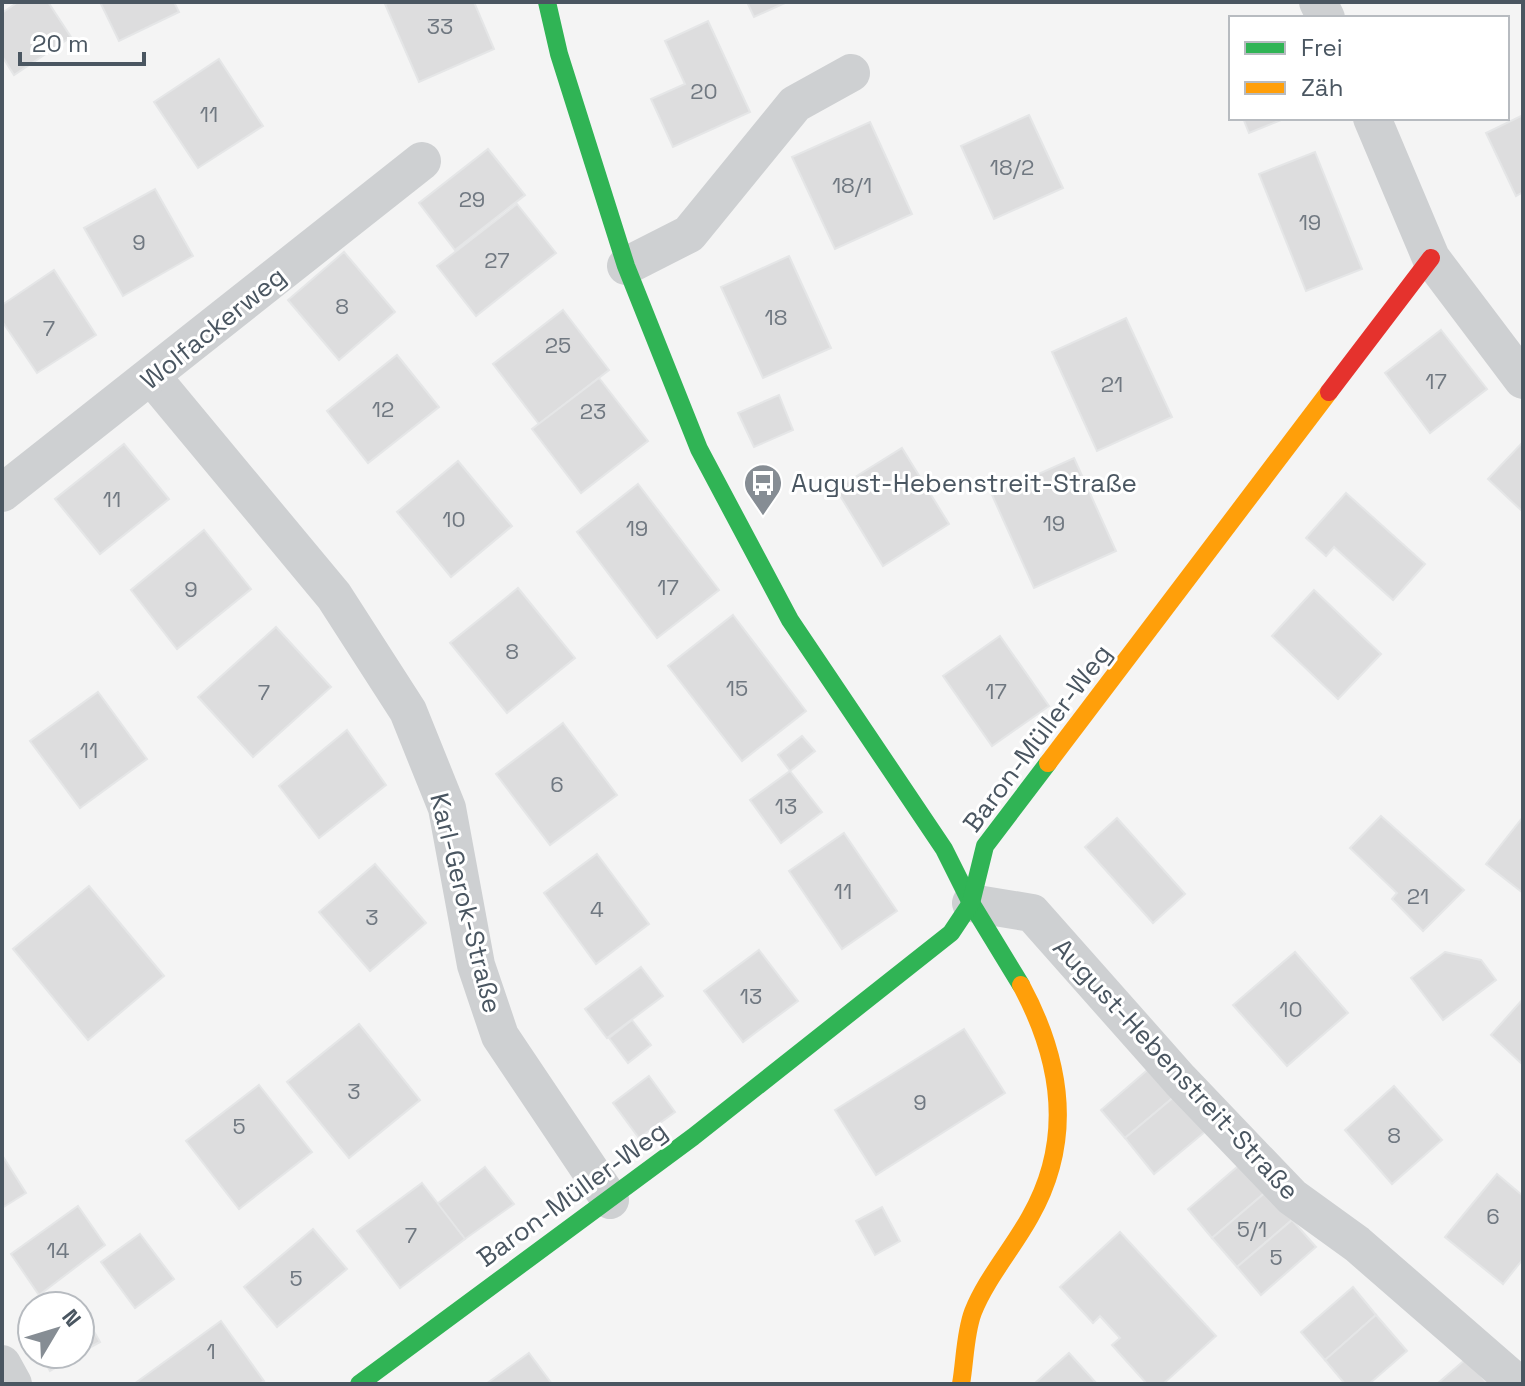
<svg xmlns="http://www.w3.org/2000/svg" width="1525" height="1386" font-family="'Space Grotesk',sans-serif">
	<rect width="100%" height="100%" fill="#f4f4f4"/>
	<g fill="#ddddde" stroke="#e5e6e7" stroke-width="2">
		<polygon points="18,2 48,2 71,37 14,75 2,56 2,13"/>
		<polygon points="100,2 174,2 179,12 119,41"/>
		<polygon points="390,2 474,2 494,49 419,82 385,4"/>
		<polygon points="747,2 787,2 754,17"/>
		<polygon points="708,21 750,112 673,147 651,99 685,84 665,41"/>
		<polygon points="219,59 263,126 198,168 154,102"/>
		<polygon points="1029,115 1063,188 994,219 961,146"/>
		<polygon points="1523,115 1523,192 1516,196 1486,133"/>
		<polygon points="1243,118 1286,118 1249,133"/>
		<polygon points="870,122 912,214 835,249 792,157"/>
		<polygon points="488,149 525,195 455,250 419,203"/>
		<polygon points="1315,152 1362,269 1306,291 1259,174"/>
		<polygon points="155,189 193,256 123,296 84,228"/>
		<polygon points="517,204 556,253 476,316 437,266"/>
		<polygon points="344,252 395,312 339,360 288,300"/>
		<polygon points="789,256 831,348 763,378 721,287"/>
		<polygon points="54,270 96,335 37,373 2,321 2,305"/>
		<polygon points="563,310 609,370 539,424 493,364"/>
		<polygon points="1126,318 1172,417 1097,451 1052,352"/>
		<polygon points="1441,330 1487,389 1430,433 1385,373"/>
		<polygon points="397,355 439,407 368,463 327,411"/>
		<polygon points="599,378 648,441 581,493 532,429"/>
		<polygon points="779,395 793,430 754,447 738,413"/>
		<polygon points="1523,442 1523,512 1488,479"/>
		<polygon points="124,444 169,499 100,554 55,499"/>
		<polygon points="902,448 949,524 883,566 836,489"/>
		<polygon points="1074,458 1116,551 1034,588 992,495"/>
		<polygon points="458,461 512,526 451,577 397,512"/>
		<polygon points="638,484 719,590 657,638 577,532"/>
		<polygon points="1346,493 1425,564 1393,600 1334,547 1326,556 1306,538"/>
		<polygon points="204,530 251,589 177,649 131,590"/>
		<polygon points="518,588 575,658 507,713 450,643"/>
		<polygon points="1314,590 1381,654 1338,699 1272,636"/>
		<polygon points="733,615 806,711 742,761 668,666"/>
		<polygon points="276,627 331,687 253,757 198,697"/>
		<polygon points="1000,636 1049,706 992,746 943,676"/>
		<polygon points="98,692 147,759 80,808 30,741"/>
		<polygon points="563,723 617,795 550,845 496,774"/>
		<polygon points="347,730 386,785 319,838 279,786"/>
		<polygon points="802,736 815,751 790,771 778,755"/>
		<polygon points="790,771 822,812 781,843 750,800"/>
		<polygon points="1381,816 1464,890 1423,931 1392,899 1397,893 1350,848"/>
		<polygon points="1523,817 1523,893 1486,864"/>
		<polygon points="1117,818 1185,894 1153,923 1085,847"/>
		<polygon points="844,833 897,911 842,949 789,871"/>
		<polygon points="597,854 649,924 596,964 544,893"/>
		<polygon points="375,864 426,923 370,971 319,912"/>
		<polygon points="89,886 164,976 88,1040 13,949"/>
		<polygon points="759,950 798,1001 743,1042 704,991"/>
		<polygon points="1295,952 1348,1013 1287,1066 1233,1005"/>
		<polygon points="1445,952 1481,960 1496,980 1443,1020 1411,978"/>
		<polygon points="641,967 663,996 607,1038 585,1009"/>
		<polygon points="1523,999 1523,1065 1491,1035"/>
		<polygon points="632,1020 651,1045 628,1063 609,1038"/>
		<polygon points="359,1024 420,1100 349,1158 287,1082"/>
		<polygon points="964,1029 1005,1093 876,1175 835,1110"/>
		<polygon points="1151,1067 1175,1096 1125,1138 1101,1110"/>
		<polygon points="649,1076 675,1112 639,1138 613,1103"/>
		<polygon points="259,1085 312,1152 239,1209 186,1141"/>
		<polygon points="1394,1086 1442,1140 1392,1184 1345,1130"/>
		<polygon points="1175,1096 1206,1131 1154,1174 1125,1138"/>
		<polygon points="2,1155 26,1193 2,1208"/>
		<polygon points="1243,1162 1267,1191 1212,1238 1188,1209"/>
		<polygon points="485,1167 514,1204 465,1239 437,1204"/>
		<polygon points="1497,1174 1523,1196 1523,1259 1503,1284 1445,1237"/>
		<polygon points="422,1183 465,1239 400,1288 357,1231"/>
		<polygon points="1267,1191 1292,1220 1237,1267 1212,1238"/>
		<polygon points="78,1206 105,1245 39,1295 11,1254"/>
		<polygon points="882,1207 900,1241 875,1255 856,1221"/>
		<polygon points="1292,1220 1316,1247 1261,1295 1237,1267"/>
		<polygon points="313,1229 347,1269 277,1327 244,1287"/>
		<polygon points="1120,1232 1216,1336 1163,1384 1147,1384 1112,1345 1120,1338 1100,1316 1093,1323 1060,1287"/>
		<polygon points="140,1234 174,1279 135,1308 101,1262"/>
		<polygon points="1353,1287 1376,1315 1325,1360 1301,1332"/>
		<polygon points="80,1307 100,1342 80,1353"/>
		<polygon points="1376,1315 1407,1351 1369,1384 1345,1384 1325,1360"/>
		<polygon points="221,1321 264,1381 259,1384 134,1384"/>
		<polygon points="529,1353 552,1384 486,1384"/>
		<polygon points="1069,1353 1097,1384 1034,1384"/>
		<polygon points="40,1354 79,1354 50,1371"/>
		<polygon points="1466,1359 1488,1384 1437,1384"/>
	</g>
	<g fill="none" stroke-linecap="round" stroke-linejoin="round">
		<g stroke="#ced0d2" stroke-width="38">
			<polyline points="1318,2 1326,18"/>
			<polyline points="1372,118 1431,258 1523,380"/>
			<polyline points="626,266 689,234 795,104 851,73"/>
			<polyline points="152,377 334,596 408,711 447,808 476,965 500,1036 610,1200"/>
			<polyline points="2,493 422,161"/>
			<polyline points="971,903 1032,913 1180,1080 1292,1197 1357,1244 1518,1384"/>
			<polyline points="2,1364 13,1384"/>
		</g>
		<g stroke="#30b455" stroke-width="18">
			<polyline points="547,2 559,54 626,266 699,449 790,620 944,849 971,903 1021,985"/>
			<polyline points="359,1384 693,1137 951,933 971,903 985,846 1048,763"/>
		</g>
		<g stroke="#ff9f0a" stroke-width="18">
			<polyline points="1048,763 1329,392"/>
			<path d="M961,1384C965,1361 965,1333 973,1312C986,1279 1013,1248 1030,1217C1074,1140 1062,1061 1021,985"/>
		</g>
		<polyline stroke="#e5322d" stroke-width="18" points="1329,392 1431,258"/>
	</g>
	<defs>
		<g id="bus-pin" transform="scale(2)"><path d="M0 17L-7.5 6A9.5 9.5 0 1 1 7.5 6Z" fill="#868d94" stroke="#fff"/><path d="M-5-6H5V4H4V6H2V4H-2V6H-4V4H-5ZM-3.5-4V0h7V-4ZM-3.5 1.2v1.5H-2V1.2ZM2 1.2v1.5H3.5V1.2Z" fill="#fff"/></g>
	</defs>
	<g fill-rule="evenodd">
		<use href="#bus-pin" x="763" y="483"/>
	</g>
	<g text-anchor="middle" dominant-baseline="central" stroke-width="6" stroke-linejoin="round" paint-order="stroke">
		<g font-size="22" fill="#707881">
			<text x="440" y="26">33</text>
			<text x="704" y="91">20</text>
			<text x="209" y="114">11</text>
			<text x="1012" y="167">18/2</text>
			<text x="852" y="185">18/1</text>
			<text x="472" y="199">29</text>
			<text x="1310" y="222">19</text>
			<text x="139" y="242">9</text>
			<text x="497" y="260">27</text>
			<text x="342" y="306">8</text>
			<text x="776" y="317">18</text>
			<text x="49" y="328">7</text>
			<text x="558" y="345">25</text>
			<text x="1436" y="381">17</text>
			<text x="1112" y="384">21</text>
			<text x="383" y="409">12</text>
			<text x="593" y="411">23</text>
			<text x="112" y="499">11</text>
			<text x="454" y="519">10</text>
			<text x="1054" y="523">19</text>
			<text x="637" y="528">19</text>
			<text x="668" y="587">17</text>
			<text x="191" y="589">9</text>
			<text x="512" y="651">8</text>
			<text x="737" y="688">15</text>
			<text x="996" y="691">17</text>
			<text x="264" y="692">7</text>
			<text x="89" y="750">11</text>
			<text x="557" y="784">6</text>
			<text x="786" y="806">13</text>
			<text x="843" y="891">11</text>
			<text x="1418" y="896">21</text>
			<text x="597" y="909">4</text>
			<text x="372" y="917">3</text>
			<text x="751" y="996">13</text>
			<text x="1291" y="1009">10</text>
			<text x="354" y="1091">3</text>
			<text x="920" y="1102">9</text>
			<text x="239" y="1126">5</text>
			<text x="1394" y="1135">8</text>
			<text x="1493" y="1216">6</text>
			<text x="1252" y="1229">5/1</text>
			<text x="411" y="1235">7</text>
			<text x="58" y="1250">14</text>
			<text x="1276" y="1257">5</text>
			<text x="296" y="1278">5</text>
			<text x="211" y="1351">1</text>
		</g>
		<g font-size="26" fill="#4a5661" stroke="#fff">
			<text transform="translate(213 328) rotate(-39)">Wolfackerweg</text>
			<text transform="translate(1037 738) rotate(-53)">Baron-Müller-Weg</text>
			<text transform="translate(466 903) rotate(76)">Karl-Gerok-Straße</text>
			<text transform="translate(1176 1069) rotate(47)">August-Hebenstreit-Straße</text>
			<text transform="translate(572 1194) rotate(-36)">Baron-Müller-Weg</text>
		</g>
		<g font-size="26" fill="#4a5661" stroke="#fff" text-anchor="start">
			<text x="791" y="483">August-Hebenstreit-Straße</text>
		</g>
	</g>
	<rect width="1525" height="1386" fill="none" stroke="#4a5661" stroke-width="8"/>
	<rect x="1229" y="16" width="280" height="104" fill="#ffffff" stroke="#b7bbc0" stroke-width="2"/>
	<rect x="1245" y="42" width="40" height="12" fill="#30b455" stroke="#b7bbc0" stroke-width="2"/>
	<text x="1301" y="56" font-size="24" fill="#4a5661">Frei</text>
	<rect x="1245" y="82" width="40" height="12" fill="#ff9f0a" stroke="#b7bbc0" stroke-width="2"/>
	<text x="1301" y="96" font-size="24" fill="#4a5661">Zäh</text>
	<g transform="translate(56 1330) rotate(52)"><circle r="38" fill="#ffffff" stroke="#b7bbc0" stroke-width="2"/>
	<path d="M0-6L14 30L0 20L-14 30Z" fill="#868d94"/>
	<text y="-12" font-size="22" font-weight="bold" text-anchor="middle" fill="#4a5661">N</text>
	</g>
	<path d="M20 52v12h124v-12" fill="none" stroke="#4a5661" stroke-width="4"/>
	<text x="32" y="52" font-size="24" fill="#4a5661" stroke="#ffffff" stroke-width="6" paint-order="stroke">20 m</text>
</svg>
